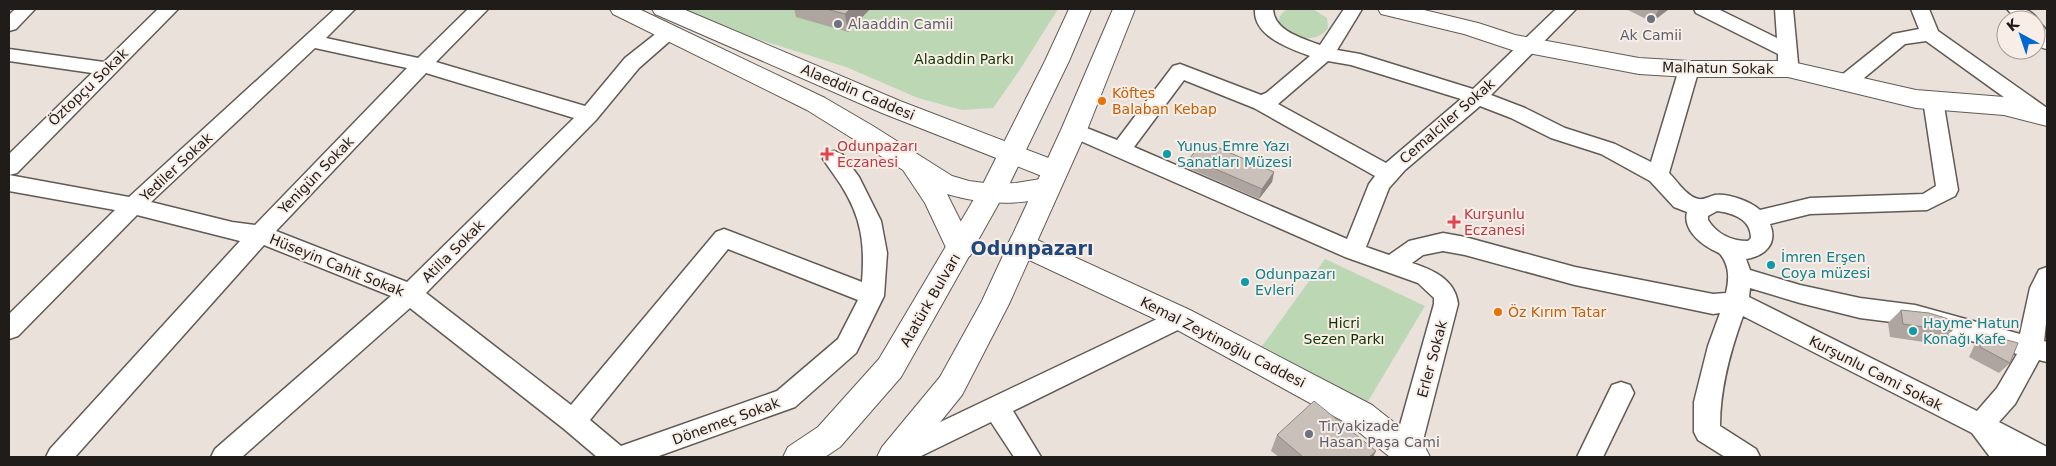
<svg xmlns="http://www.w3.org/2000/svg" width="2056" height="466" font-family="'DejaVu Sans',sans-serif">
	<rect width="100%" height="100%" fill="#eae1da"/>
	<g fill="#bcd7b3">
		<polygon points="678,9 1058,9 1019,71 993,108 962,110 918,98 846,67 722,28"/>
		<path d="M1288,9H1313L1327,18L1328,28C1310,54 1259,24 1288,9Z"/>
		<polygon points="1325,259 1425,306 1364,408 1260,349"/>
	</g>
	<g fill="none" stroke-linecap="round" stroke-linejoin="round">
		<g stroke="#625a54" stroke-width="3">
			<g id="minor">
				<polygon points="15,9 35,9 16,29 9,31 9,15"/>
				<polygon points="158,9 178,9 17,173 9,175 9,154 92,73 9,61 9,49 104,62"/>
				<path d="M335,9H355L326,38L418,58L468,9H488L436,62L585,106L625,58L663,28L670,26L677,28L680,32L639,68L596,120L426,293L571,405L716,232L724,229L732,232L862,282C865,244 862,218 841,185C835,176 829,168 823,159L826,154L834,151L842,154L859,177L881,221L887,253L884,296L856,353L795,407L656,457H597L564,429L410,308L242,457H211L215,449L391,296L264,245L75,457H46L50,449L240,241L137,215L18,336L9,339V314L115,210L9,191V175L129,197ZM315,48L407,68L255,225L232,222L151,202ZM426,73L574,118L407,282L276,231ZM728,249L858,300L838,339L777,391L621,446L590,420Z"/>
				<path d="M1255,9H1273C1274,31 1302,38 1320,45L1344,9H1362L1337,50L1360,54L1473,89L1556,9H1576L1491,95L1525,108L1565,128L1615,144L1651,162L1679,69L1682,64L1689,62L1696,64L1699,69L1669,173C1678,182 1687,197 1699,199C1704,200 1710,196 1715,195C1728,193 1750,201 1760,210L1810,198L1923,194L1936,186L1923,100L1926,95L1933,93L1940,95L1943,100L1958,190L1955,196L1927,210L1810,214L1770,224C1778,244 1765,256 1746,259L1750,270L1800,285L1860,298L1915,305L2020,334L2030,288L2039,270L2047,267V315L2044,341L2047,342V362L2039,360L2015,404L1999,422L2047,447V457H1990L1972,433L1743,316C1730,352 1720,388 1720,426L1756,449L1760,457H1725L1698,440L1694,432V402L1708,346L1720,313L1713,314L1575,285L1465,255L1443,251L1423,255L1412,263C1433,270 1455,279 1458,304L1420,452L1418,457H1391L1434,304V298L1418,283L1345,257L1067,135L1064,130L1067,125L1074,123L1117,140L1173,66L1180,64L1261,95L1266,93L1310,56C1289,48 1253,36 1255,9ZM1328,61L1351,65L1461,99L1386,163L1278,104ZM1184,80L1254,108L1375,176L1369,184L1347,239L1134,147ZM1480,106L1511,118L1551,138L1601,154L1650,181L1674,207L1687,212C1683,228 1698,242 1711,249C1714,251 1719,252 1721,255C1730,267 1729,280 1726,293L1713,294L1575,267L1465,237L1443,233L1409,241L1389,255L1366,247L1389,188L1405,170ZM1717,211C1733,213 1751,219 1751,238L1748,241C1731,241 1717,234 1708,220V216ZM1750,288L1800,303L1860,318L1915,325L2017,354L1997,388L1977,411L1749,297Z"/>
				<polygon points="1694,9 1718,9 1777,38 1775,9 1793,9 1798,63 1795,68 1788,70 1781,68 1778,63 1778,54 1696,13"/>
				<polygon points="1911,9 1929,9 1938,31 2047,108 2047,122 2037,121 1926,41 1905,44 1852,88 1845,90 1838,88 1835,83 1838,78 1893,34 1919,29"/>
				<path d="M2007,9C2021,9 2030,7 2038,20L2037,23C2050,27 2047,38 2047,49C2032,46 2036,33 2036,20H2017Z"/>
				<polygon points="1180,308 1188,311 1192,318 1188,325 1013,411 1041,457 1014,457 991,422 919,457 885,457 884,455 888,447"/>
				<polygon points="1621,382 1630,385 1634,393 1603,457 1577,457 1612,385"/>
			</g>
		</g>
		<g stroke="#625a54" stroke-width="2">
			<g id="tertiary">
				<polygon points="1378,9 1420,9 1478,23 1515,35 1639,58 1689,61 1788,61 1916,90 2004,97 2047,108 2047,126 2004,115 1916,108 1788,77 1689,77 1639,74 1512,50 1464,34 1381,14"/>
				<polygon points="1022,233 1190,310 1372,405 1425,447 1430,457 1390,457 1350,425 1170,326 1012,252 1008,244 1012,236"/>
			</g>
		</g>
		<g stroke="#625a54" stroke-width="2">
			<path id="secondary" d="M610,9H639L825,98L873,126L952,176L969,181L992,184L1016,183L1047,178L882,113L655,14L652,9H683L900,101L1064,164L1068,171L1064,178L1055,181L1050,179L1056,181L1060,188L1056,195C1020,206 984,205 947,194L974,248L970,256L960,259L950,256L925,203L903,170L807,110L613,14Z"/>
		</g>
		<g stroke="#625a54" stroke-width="2">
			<g id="primary">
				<polygon points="1069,9 1091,9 1069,61 1008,187 901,377 840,447 825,457 783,457 788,447 818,427 879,359 983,184 1045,61"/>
				<polygon points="1113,9 1135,9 1087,130 1009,304 962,395 912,457 877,457 882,447 940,377 982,301 1061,130"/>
			</g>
		</g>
		<use href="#minor" fill="#fff" fill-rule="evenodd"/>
		<use href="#tertiary" fill="#fff" fill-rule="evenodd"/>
		<use href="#secondary" fill="#fff" fill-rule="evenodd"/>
		<use href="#primary" fill="#fff" fill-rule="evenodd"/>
	</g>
	<g fill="#aea5a0">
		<polygon points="794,9 870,9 848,32 796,17"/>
		<polygon points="1626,9 1669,9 1652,22"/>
		<polygon points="1190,158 1274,172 1272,182 1259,199 1188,168"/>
		<polygon points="1901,310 1952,331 1937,344 1890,337 1888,323"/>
		<polygon points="1986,334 2010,363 1999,373 1969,357 1975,344"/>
		<polygon points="1277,435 1376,451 1373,457 1279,457 1271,451"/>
	</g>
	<g fill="#8d8682">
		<polygon points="850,9 870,9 848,32 845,14"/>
		<polygon points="1659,9 1669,9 1652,22"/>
		<polygon points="1274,172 1272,182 1259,199 1262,189"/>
		<polygon points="1376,451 1373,457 1369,457"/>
	</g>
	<g fill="#cac0ba" stroke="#8d8682">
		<polygon points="826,9 850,9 845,14"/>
		<polygon points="1203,141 1274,172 1262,189 1190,158"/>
		<polygon points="1901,310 1929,313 1952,320 1952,331 1903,324"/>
		<polygon points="1986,334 2018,343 2010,363 1980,347"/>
		<polygon points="1314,401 1376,451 1369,457 1303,457 1277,435"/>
	</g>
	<g fill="#6b7280" stroke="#f8eee7" stroke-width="2">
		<circle cx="1651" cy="19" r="5"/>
		<circle cx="838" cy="24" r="5"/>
		<circle cx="1309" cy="434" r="5"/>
	</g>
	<g fill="#e8710a" stroke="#f8eee7" stroke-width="2">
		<circle cx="1102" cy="101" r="5"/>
		<circle cx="1498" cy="312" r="5"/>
	</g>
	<g fill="#e0444e" stroke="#f8eee7" stroke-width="2">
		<path d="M824.5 146.5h5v5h5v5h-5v5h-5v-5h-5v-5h5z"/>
		<path d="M1451.5 214.5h5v5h5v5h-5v5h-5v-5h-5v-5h5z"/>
	</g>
	<g fill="#0f9aa8" stroke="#f8eee7" stroke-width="2">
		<circle cx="1167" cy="154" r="5"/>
		<circle cx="1771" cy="265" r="5"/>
		<circle cx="1245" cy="282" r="5"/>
		<circle cx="1913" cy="331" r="5"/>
	</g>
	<g text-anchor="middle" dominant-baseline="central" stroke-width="4" stroke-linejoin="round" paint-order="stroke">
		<g font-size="14" fill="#5b616d" stroke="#f8eee7" text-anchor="start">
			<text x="848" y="24">Alaaddin Camii</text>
			<text x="1651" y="35" text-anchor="middle">Ak Camii</text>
			<text x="1319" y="426">Tiryakizade<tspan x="1319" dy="16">Hasan Paşa Cami</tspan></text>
		</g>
		<g font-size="14" fill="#0f3400" stroke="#f8eee7">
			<text x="964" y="59">Alaaddin Parkı</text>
			<text x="1344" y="323">Hicri<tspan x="1344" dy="16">Sezen Parkı</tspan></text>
		</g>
		<g font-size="14" fill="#201c1a" stroke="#f8eee7">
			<text transform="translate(1718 68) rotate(1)">Malhatun Sokak</text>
			<text transform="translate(88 87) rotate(-44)">Öztopçu Sokak</text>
			<text transform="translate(858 92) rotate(23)">Alaeddin Caddesi</text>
			<text transform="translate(1447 121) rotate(-41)">Cemalciler Sokak</text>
			<text transform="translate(176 167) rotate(-43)">Yediler Sokak</text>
			<text transform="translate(316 175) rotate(-46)">Yenigün Sokak</text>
			<text transform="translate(453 251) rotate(-45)">Atilla Sokak</text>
			<text transform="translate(337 265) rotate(22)">Hüseyin Cahit Sokak</text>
			<text transform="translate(930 300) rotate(-60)">Atatürk Bulvarı</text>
			<text transform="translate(1223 342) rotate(27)">Kemal Zeytinoğlu Caddesi</text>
			<text transform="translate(1432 359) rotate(-75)">Erler Sokak</text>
			<text transform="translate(1876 373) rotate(27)">Kurşunlu Cami Sokak</text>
			<text transform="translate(726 421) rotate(-20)">Dönemeç Sokak</text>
		</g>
		<g font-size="14" fill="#c56008" stroke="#f8eee7" text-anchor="start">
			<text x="1112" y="93">Köftes<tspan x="1112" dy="16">Balaban Kebap</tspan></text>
			<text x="1508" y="312">Öz Kırım Tatar</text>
		</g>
		<g font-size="14" fill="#be3a42" stroke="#f8eee7" text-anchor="start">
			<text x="837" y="146">Odunpazarı<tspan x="837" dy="16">Eczanesi</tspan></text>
			<text x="1464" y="214">Kurşunlu<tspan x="1464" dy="16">Eczanesi</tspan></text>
		</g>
		<g font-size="14" fill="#0d838f" stroke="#f8eee7" text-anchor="start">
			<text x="1177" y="146">Yunus Emre Yazı<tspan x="1177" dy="16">Sanatları Müzesi</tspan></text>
			<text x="1781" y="257">İmren Erşen<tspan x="1781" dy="16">Coya müzesi</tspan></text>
			<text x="1255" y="274">Odunpazarı<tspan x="1255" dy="16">Evleri</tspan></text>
			<text x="1923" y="323">Hayme Hatun<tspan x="1923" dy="16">Konağı Kafe</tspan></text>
		</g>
		<g font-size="19" font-weight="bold" fill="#1e477c" stroke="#f8eee7">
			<text x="1032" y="248">Odunpazarı</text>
		</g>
	</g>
	<rect width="2056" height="466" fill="none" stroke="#201c1a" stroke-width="20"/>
	<g transform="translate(2021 35) rotate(320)"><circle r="24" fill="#f8eee7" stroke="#a29a95"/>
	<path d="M0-4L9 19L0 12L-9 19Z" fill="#0068d0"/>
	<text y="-8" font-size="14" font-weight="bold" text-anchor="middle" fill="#201c1a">K</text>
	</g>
</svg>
